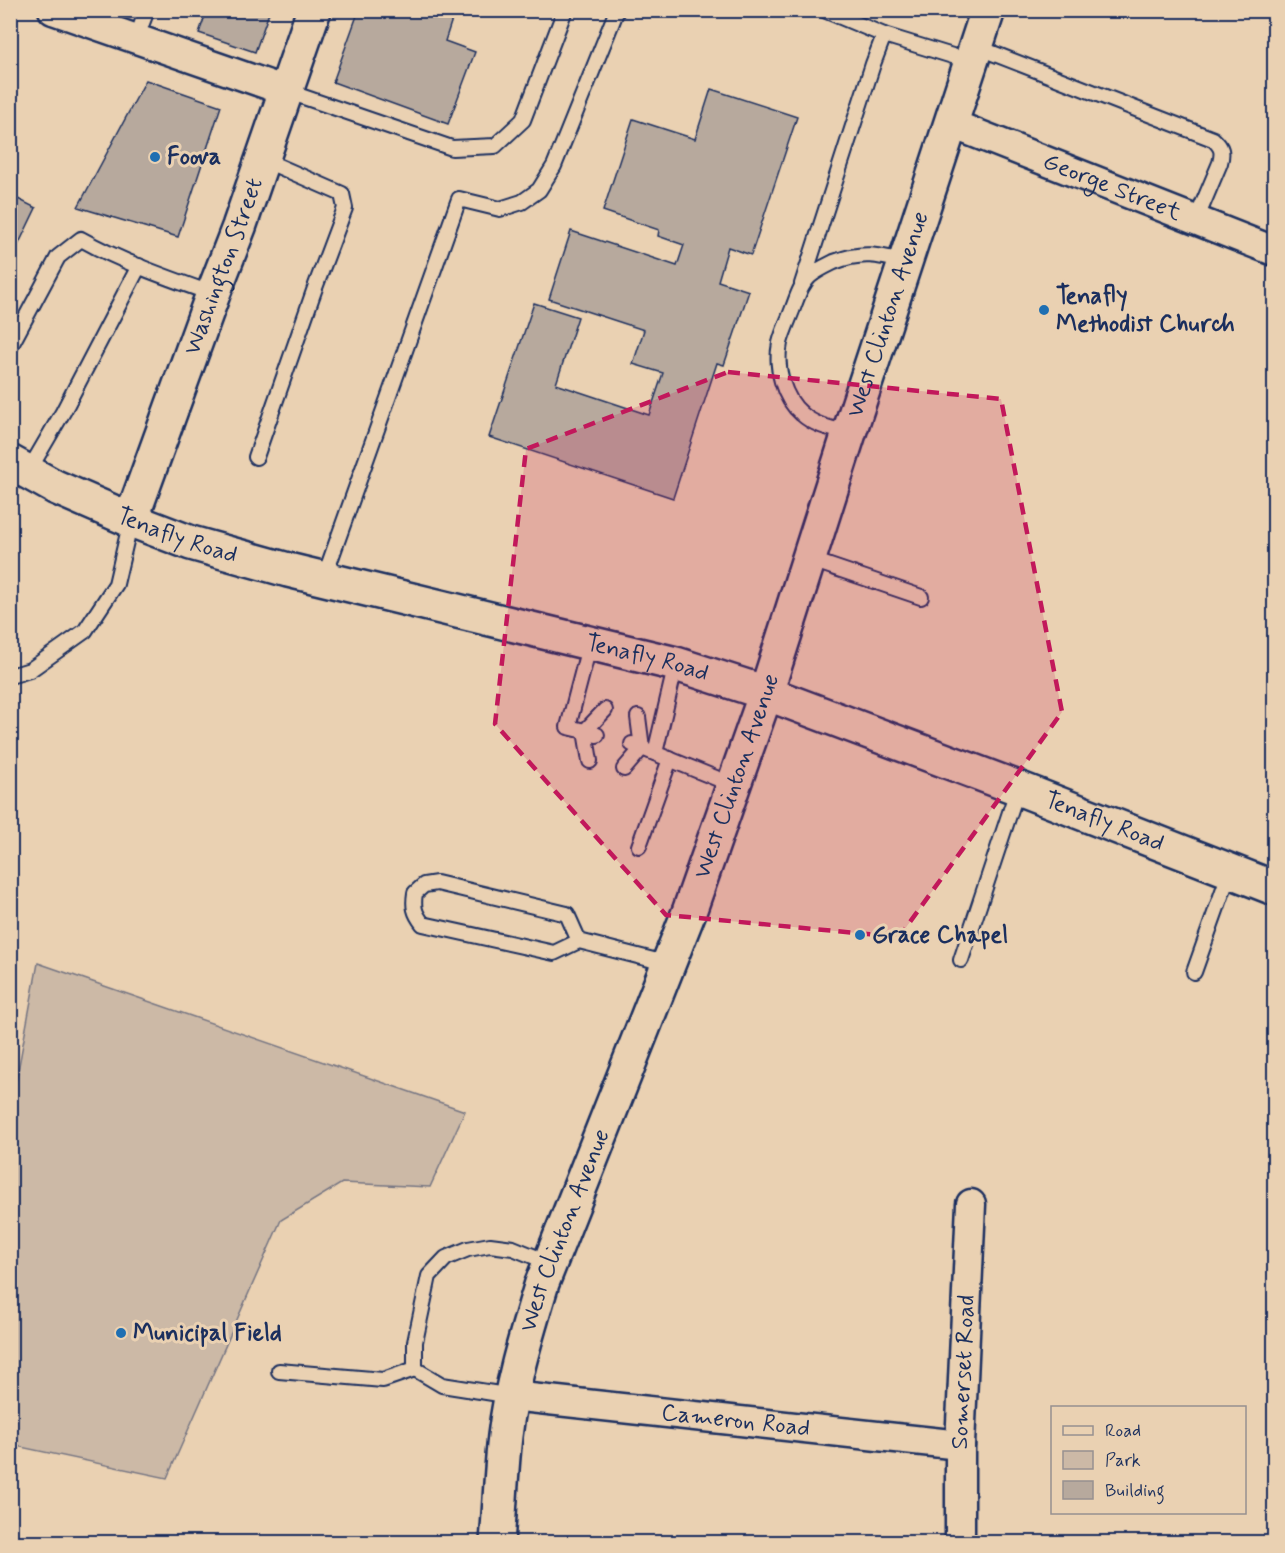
<svg xmlns="http://www.w3.org/2000/svg" width="1285" height="1553" font-family="Mynerve,sans-serif">
	<rect width="100%" height="100%" fill="#ead1b2"/>
	<filter id="ink" filterUnits="userSpaceOnUse"><feTurbulence type="fractalNoise" baseFrequency=".0167" numOctaves="2"/><feDisplacementMap in="SourceGraphic" scale="12" xChannelSelector="R" yChannelSelector="G"/><feConvolveMatrix kernelMatrix="1 2 1 2 8 2 1 2 1" color-interpolation-filters="sRGB"/></filter>
	<g filter="url(#ink)">
		<polygon fill="#ccb9a6" stroke="#747482" stroke-width="1.5" points="38,963 465,1111 430,1187 342,1183 281,1220 167,1478 11,1445 11,1109"/>
		<g fill="#b7a99d" stroke="#1b2f5e" stroke-width="1.5">
			<polygon points="207,10 270,10 255,52 199,33"/>
			<polygon points="359,10 455,10 445,41 475,52 448,124 333,82"/>
			<polygon points="146,80 221,106 178,237 78,207"/>
			<polygon points="711,89 797,117 751,255 728,247 718,281 749,291 724,365 717,363 673,498 489,437 534,303 578,317 556,384 649,415 663,373 633,364 644,330 549,299 571,231 677,266 684,245 658,236 659,230 603,211 633,119 695,139"/>
			<polygon points="10,195 36,208 10,262"/>
		</g>
		<g fill="none" stroke-linecap="round" stroke-linejoin="round">
			<g stroke="#1b2f5e" stroke-width="18">
				<g id="service">
					<polyline points="824,10 884,35 972,62"/>
					<polyline points="136,39 147,10"/>
					<path d="M977,47L1213,139C1222,147 1223,152 1220,163L1196,220"/>
					<polyline points="286,91 452,148 495,146 523,120 565,10"/>
					<polyline points="802,284 873,64 884,35"/>
					<path d="M10,347L58,257L81,239C122,262 168,278 213,294"/>
					<path d="M849,433C833,429 815,426 802,414C783,398 775,367 780,343C783,331 789,319 793,308C797,297 801,284 810,276C817,270 826,266 834,262C862,251 878,255 906,262"/>
					<polyline points="256,457 316,285 345,208 342,194 262,159"/>
					<polyline points="28,472 63,412 139,266"/>
					<polyline points="809,559 921,597"/>
					<polyline points="324,578 459,199 500,209 522,202 539,190 554,166 617,10"/>
					<polyline points="590,643 568,727 585,731 590,761"/>
					<polyline points="10,676 30,670 85,631 116,584 131,520"/>
					<polyline points="597,735 585,731 605,710"/>
					<polyline points="632,744 642,748 638,717"/>
					<polyline points="655,753 676,664"/>
					<polyline points="624,769 642,748 733,785"/>
					<polyline points="639,846 670,759"/>
					<path d="M579,941L567,914L437,883L424,885L415,893C413,906 414,913 423,924L554,953L579,941L669,964"/>
					<polyline points="961,960 1018,788"/>
					<polyline points="1194,972 1230,871"/>
					<polyline points="279,1371 383,1380 415,1369"/>
					<polyline points="512,1396 442,1385 415,1369 415,1342 429,1276 446,1258 468,1249 490,1245 513,1248 550,1263"/>
				</g>
			</g>
			<g stroke="#1b2f5e" stroke-width="33">
				<g id="minor">
					<polyline points="53,10 286,91"/>
					<path id="s1" d="M952,124L1274,251"/>
					<path id="s2" d="M512,1396L960,1445"/>
					<path id="s3" d="M960,1542V1445L971,1204"/>
				</g>
			</g>
			<g stroke="#1b2f5e" stroke-width="38">
				<g id="tertiary">
					<path id="s4" d="M10,462L55,487L131,520L191,543L288,570L676,664L766,693L1018,788L1274,888"/>
					<path id="s5" d="M131,520L213,294L239,227L314,10"/>
					<path id="s6" d="M497,1542C500,1507 501,1471 505,1436C511,1384 527,1333 542,1283L689,912L766,693L849,433L988,10"/>
				</g>
			</g>
			<use href="#service" stroke="#ead1b2" stroke-width="14"/>
			<use href="#minor" stroke="#ead1b2" stroke-width="28"/>
			<use href="#tertiary" stroke="#ead1b2" stroke-width="33"/>
		</g>
	</g>
	<path fill="#c2185b" fill-opacity="0.2" stroke="#c2185b" stroke-width="4.5" stroke-dasharray="12 8" stroke-linejoin="round" d="M728,372L1001,399L1062,712L899,937L666,915L495,724L526,449Z"/>
	<g fill="#1f6fb2" stroke="#ead1b2" stroke-width="2">
		<circle cx="155" cy="157" r="6"/>
		<circle cx="1044" cy="310" r="6"/>
		<circle cx="860" cy="935" r="6"/>
		<circle cx="121" cy="1333" r="6"/>
	</g>
	<g text-anchor="middle" dominant-baseline="central" stroke-width="6" stroke-linejoin="round" paint-order="stroke">
		<g font-size="24" font-weight="bold" fill="#1b2f5e" stroke="#ead1b2" text-anchor="start">
			<text x="167" y="157">Foova</text>
			<text x="1056" y="296">Tenafly<tspan x="1056" dy="28">Methodist Church</tspan></text>
			<text x="872" y="935">Grace Chapel</text>
			<text x="133" y="1333">Municipal Field</text>
		</g>
		<g font-size="24" fill="#1b2f5e" stroke="#ead1b2">
			<text stroke="none"><textPath href="#s1" startOffset="172">George Street</textPath></text>
			<text stroke="none"><textPath href="#s5" startOffset="270">Washington Street</textPath></text>
			<text stroke="none"><textPath href="#s6" startOffset="1293">West Clinton Avenue</textPath></text>
			<text stroke="none"><textPath href="#s4" startOffset="183">Tenafly Road</textPath></text>
			<text stroke="none"><textPath href="#s4" startOffset="669">Tenafly Road</textPath></text>
			<text stroke="none"><textPath href="#s6" startOffset="807">West Clinton Avenue</textPath></text>
			<text stroke="none"><textPath href="#s4" startOffset="1155">Tenafly Road</textPath></text>
			<text stroke="none"><textPath href="#s6" startOffset="321">West Clinton Avenue</textPath></text>
			<text stroke="none"><textPath href="#s3" startOffset="170">Somerset Road</textPath></text>
			<text stroke="none"><textPath href="#s2" startOffset="225">Cameron Road</textPath></text>
		</g>
	</g>
	<rect width="1285" height="1553" fill="none" stroke="#ead1b2" stroke-width="36"/>
	<rect x="18" y="18" width="1249" height="1517" fill="none" stroke="#1b2f5e" stroke-width="2" filter="url(#ink)"/>
	<rect x="1051" y="1406" width="195" height="108" fill="#ead1b2" stroke="#979090" stroke-width="1.5"/>
	<rect x="1063" y="1426" width="30" height="9" fill="#ead1b2" stroke="#979090" stroke-width="1.5"/>
	<text x="1105" y="1436" font-size="18" fill="#1b2f5e">Road</text>
	<rect x="1063" y="1451" width="30" height="18" fill="#ccb9a6" stroke="#979090" stroke-width="1.5"/>
	<text x="1105" y="1466" font-size="18" fill="#1b2f5e">Park</text>
	<rect x="1063" y="1481" width="30" height="18" fill="#b7a99d" stroke="#979090" stroke-width="1.5"/>
	<text x="1105" y="1496" font-size="18" fill="#1b2f5e">Building</text>
</svg>
